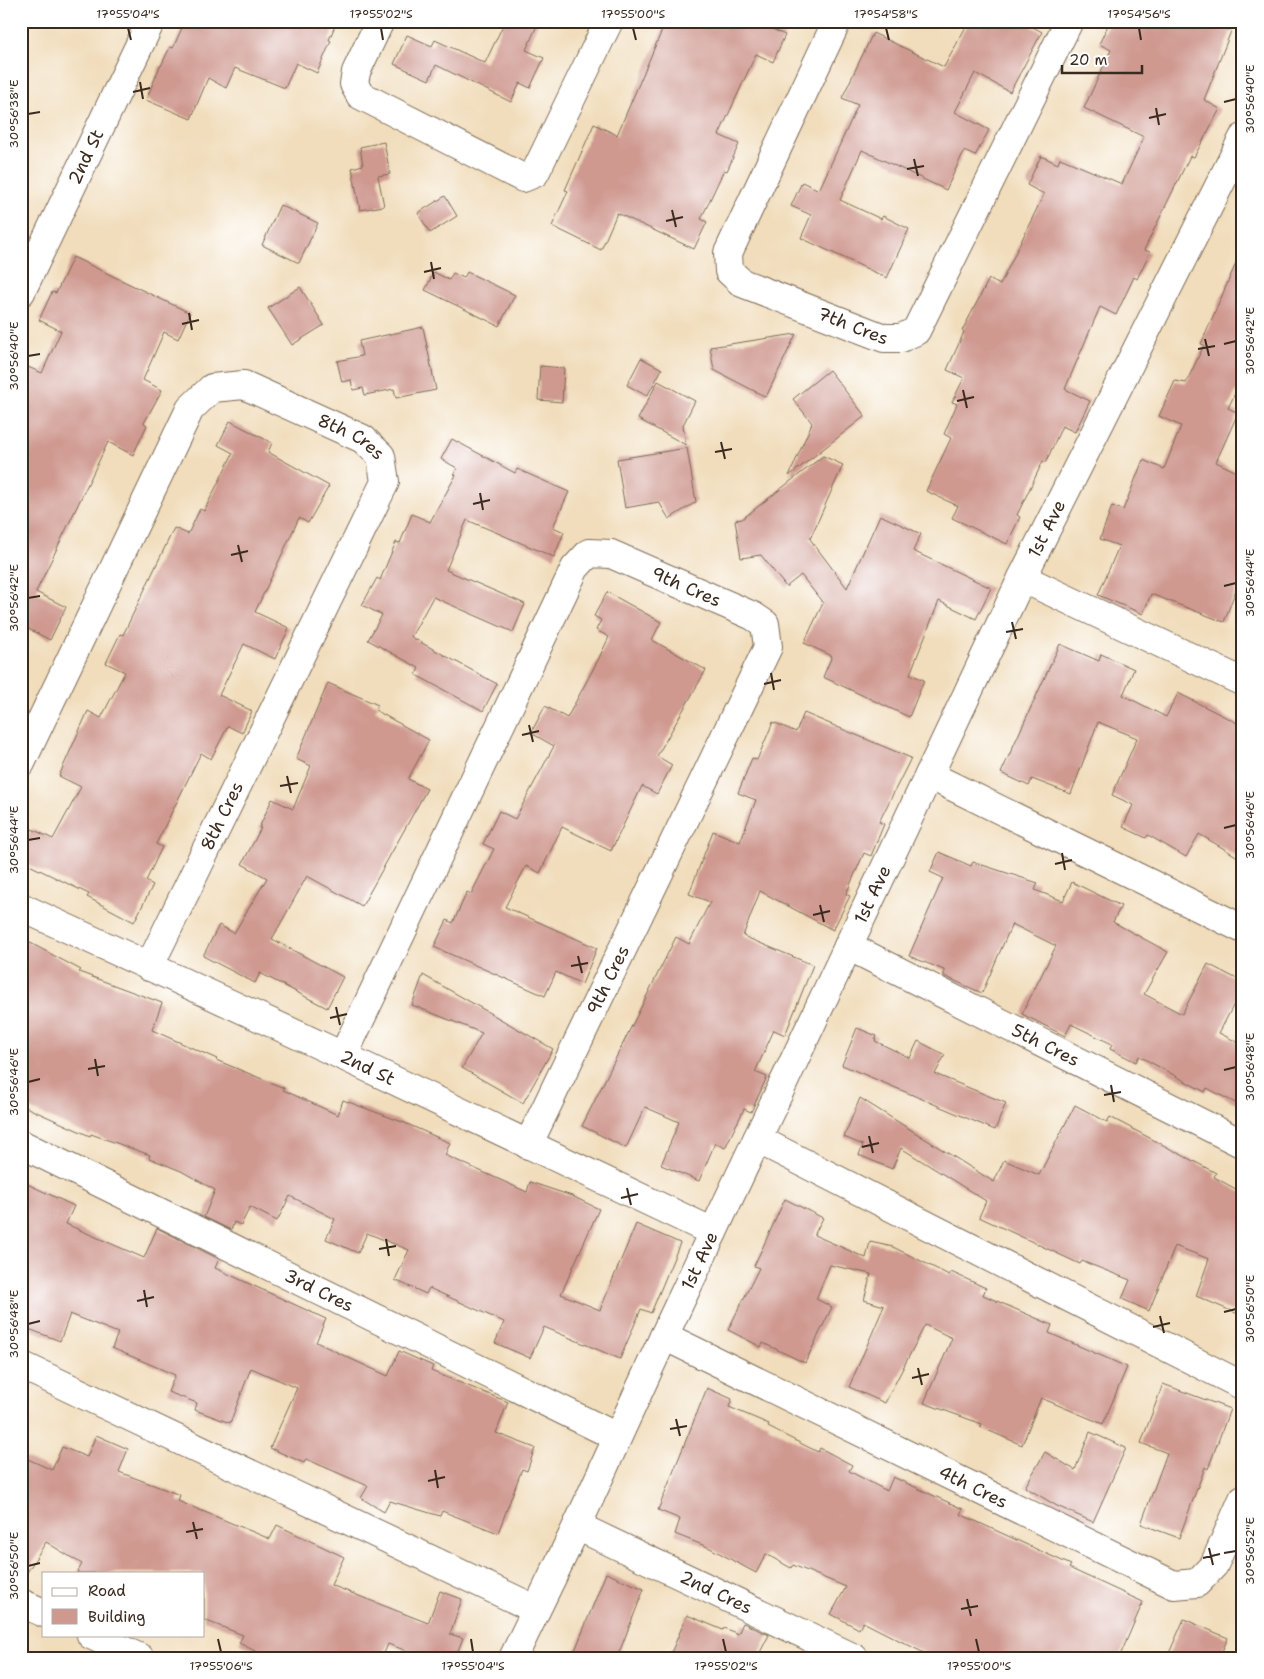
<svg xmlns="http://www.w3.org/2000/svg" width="1264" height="1679" font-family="'Shantell Sans',sans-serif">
	<rect width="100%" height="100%" fill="#fff"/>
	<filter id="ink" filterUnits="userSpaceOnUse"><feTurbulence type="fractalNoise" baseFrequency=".02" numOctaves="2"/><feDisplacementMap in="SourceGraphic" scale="10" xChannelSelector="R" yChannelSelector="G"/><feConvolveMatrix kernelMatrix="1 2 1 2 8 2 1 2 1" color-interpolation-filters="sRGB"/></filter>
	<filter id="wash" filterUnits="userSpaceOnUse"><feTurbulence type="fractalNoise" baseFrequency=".0096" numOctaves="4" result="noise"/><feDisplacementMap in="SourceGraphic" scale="20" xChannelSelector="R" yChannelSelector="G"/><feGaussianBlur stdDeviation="1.12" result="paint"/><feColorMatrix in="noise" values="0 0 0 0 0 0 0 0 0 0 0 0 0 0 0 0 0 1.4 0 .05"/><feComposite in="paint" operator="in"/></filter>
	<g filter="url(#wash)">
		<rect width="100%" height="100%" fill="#f1ddbc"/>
		<g id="blocks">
			<g fill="#cf9990">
				<polygon points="185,21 337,21 329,40 331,41 317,73 296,63 285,88 235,68 226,88 208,78 191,119 146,100 160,66 161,66 170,47 173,48"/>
				<polygon points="505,21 539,21 526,50 544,58 530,88 520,83 511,102 436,65 429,80 394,64 407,35 432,46 435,40 485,63"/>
				<polygon points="666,21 755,21 785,35 773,62 756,54 719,135 739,144 727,171 724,170 701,219 707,222 694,249 617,213 601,250 552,226 568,191 565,190 594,124 617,135"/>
				<polygon points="969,21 1022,21 1042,32 1010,92 975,73 955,112 989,130 975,156 964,151 946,190 862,150 840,200 881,219 883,216 909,229 887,278 801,238 811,215 791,206 802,182 819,190 858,105 842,98 873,33 944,67"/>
				<polygon points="1110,21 1206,21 1231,31 1204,100 1220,109 1194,157 1190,156 1144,250 1150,252 1137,279 1134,277 1116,315 1100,307 1065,389 1090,401 1075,432 1062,426 1046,462 1043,461 1017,515 1020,517 1007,544 952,518 958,506 926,491 951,438 944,434 957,404 952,402 964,378 947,370 964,332 962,331 989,279 1000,285 1044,194 1027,185 1041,156 1058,164 1060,158 1122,184 1144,137 1084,108 1111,50 1099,44"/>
				<polygon points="384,142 390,174 378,176 384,206 360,210 352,168 363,165 360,147"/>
				<polygon points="445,196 457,216 430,233 418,213"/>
				<polygon points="280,205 318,223 299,263 262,245"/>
				<polygon points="1243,247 1243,377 1228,408 1238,413 1216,462 1243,475 1243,571 1224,622 1151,594 1143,614 1098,595 1119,546 1100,539 1112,506 1123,510 1143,460 1164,469 1181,426 1159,416 1175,381 1186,383 1204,345 1201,344"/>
				<polygon points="73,257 190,313 178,339 164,332 143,380 162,390 144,423 147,425 133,455 108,442 36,592 66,607 50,640 21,625 21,364 42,373 61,331 39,320 52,292 56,293"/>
				<polygon points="434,272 449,280 453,273 464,278 467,272 515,295 499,326 425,290"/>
				<polygon points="300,287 324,325 292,345 268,308"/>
				<polygon points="423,327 436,390 396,398 394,389 365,395 363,388 353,390 351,380 342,382 337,361 362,356 359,341"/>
				<polygon points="796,334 766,397 714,370 710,347"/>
				<polygon points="641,358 662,369 647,396 627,385"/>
				<polygon points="540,366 564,368 562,402 538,400"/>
				<polygon points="829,370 865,416 789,476 812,423 793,399"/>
				<polygon points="658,381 695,401 683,425 686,445 638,419"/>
				<polygon points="230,421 272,443 268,452 329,486 308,523 299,518 255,612 289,628 275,659 244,644 219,695 252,711 242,733 228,726 211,759 201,753 156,844 162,847 146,881 153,885 134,922 87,897 89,894 21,861 21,853 32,829 53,839 81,787 59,776 88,711 101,718 125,672 106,663 120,634 123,635 174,528 188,534 200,509 204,511 233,453 218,445"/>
				<polygon points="452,439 515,473 517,469 569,492 553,527 564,532 554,557 467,520 446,570 525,604 513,632 433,597 411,637 497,684 483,711 416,675 419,668 368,640 382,615 362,605 377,578 380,580 396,542 400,543 412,514 430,522 456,475 454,474 457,468 441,459"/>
				<polygon points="687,448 696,502 669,519 659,502 625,508 617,459"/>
				<polygon points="823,456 843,465 810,539 847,588 880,515 921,534 913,551 991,588 976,619 939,601 910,674 924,680 909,717 823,677 832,656 804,643 823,603 801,575 786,587 761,555 741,558 735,520 742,519"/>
				<polygon points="607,592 661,622 652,640 706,670 657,756 672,765 657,794 642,786 611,851 562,827 540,873 526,866 505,907 597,948 582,984 556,972 545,996 434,947 447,920 453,923 467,892 471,894 494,849 483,844 499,811 515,819 554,746 531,733 545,706 567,718 598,660 609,637 596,630 601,620 594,616"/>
				<polygon points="1060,644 1099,661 1101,654 1134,669 1123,695 1166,717 1178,693 1243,726 1243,860 1199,834 1186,857 1148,835 1146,838 1123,827 1133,805 1112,795 1137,738 1098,722 1071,794 1032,779 1029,786 1001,773"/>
				<polygon points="328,683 378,705 375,710 429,740 408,779 427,789 362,906 307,876 272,939 343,977 327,1008 260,973 255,983 203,956 219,925 234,933 267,878 242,864 261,828 259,828 272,799 293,809 311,766 296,759"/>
				<polygon points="804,713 911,758 879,822 884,824 871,856 864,853 846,894 850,896 833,930 760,891 743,936 813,965 785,1035 774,1030 755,1072 767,1077 751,1112 744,1109 725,1148 715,1143 699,1181 661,1165 679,1122 645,1107 626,1148 582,1126 676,937 689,944 710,902 689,894 713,831 740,842 756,800 738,793 752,758 757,760 773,722 796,732"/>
				<polygon points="939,852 971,866 973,862 1038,883 1035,890 1063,901 1072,882 1121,906 1113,922 1168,952 1144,994 1182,1014 1208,964 1243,982 1243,987 1219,1033 1243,1045 1243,1107 1207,1088 1205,1092 1139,1056 1136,1062 1110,1049 1112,1044 1071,1024 1065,1036 1022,1014 1056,946 1012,924 982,993 944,976 944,970 909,956 943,878 930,872"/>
				<polygon points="21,938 81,970 79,972 162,1003 152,1030 217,1059 216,1060 284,1088 283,1090 338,1115 343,1100 405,1123 450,1143 445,1155 527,1192 530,1182 572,1196 599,1209 561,1294 600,1310 636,1224 680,1243 651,1313 641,1309 620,1359 544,1327 530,1358 495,1343 504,1322 429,1288 426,1294 395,1280 409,1250 367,1233 358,1253 326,1239 335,1219 290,1196 277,1221 250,1207 241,1225 234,1222 231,1230 204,1217 215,1190 181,1171 149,1158 150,1155 91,1134 90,1136 21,1105"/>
				<polygon points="423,975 553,1049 523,1103 462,1068 482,1033 412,1005"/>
				<polygon points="857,1028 877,1036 875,1041 910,1058 918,1041 945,1055 935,1074 1006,1103 995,1130 842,1065"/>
				<polygon points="860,1098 994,1182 1004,1160 1039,1175 1075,1105 1107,1122 1110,1117 1216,1173 1214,1177 1243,1193 1243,1316 1196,1296 1209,1259 1175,1246 1149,1311 1122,1299 1130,1280 1082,1261 1080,1264 979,1217 986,1201 901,1148 892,1169 859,1155 863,1145 844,1137"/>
				<polygon points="21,1181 74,1206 66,1224 144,1258 157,1228 219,1259 215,1268 326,1319 316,1342 351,1359 388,1376 399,1351 433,1366 431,1371 508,1402 496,1433 535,1448 527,1471 522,1469 498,1533 442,1511 440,1516 390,1501 384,1512 361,1498 368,1486 306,1459 304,1463 270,1448 297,1388 251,1368 230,1423 195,1410 197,1403 168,1392 175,1375 112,1348 118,1333 70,1314 60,1341 21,1326"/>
				<polygon points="785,1199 823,1218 814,1235 866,1258 870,1242 893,1247 949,1275 951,1272 986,1288 983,1295 1052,1325 1049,1333 1127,1367 1103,1424 1041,1398 1022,1445 980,1427 982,1424 924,1403 952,1338 925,1325 885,1403 849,1387 884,1306 864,1300 871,1274 830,1265 816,1299 832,1307 805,1363 763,1343 761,1347 728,1330 759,1268 754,1266"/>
				<polygon points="1163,1384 1230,1409 1208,1469 1205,1467 1179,1538 1141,1524 1167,1453 1141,1443"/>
				<polygon points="707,1388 732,1399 729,1407 769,1424 768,1427 818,1452 820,1448 852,1465 849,1471 887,1491 893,1477 963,1509 960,1514 1071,1565 1069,1568 1143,1602 1119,1658 934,1658 863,1622 859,1629 831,1614 846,1587 793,1565 791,1568 766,1554 756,1573 710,1548 675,1534 680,1519 658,1510"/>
				<polygon points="1090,1432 1126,1448 1093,1522 1057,1506 1025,1487 1045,1452 1075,1470"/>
				<polygon points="96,1435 128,1449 119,1472 180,1495 178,1501 270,1539 277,1525 344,1557 331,1585 428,1623 440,1591 462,1599 450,1634 463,1638 455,1658 426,1658 388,1644 382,1658 269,1658 239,1643 243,1635 204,1620 204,1573 77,1573 82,1564 46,1542 21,1582 21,1456 52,1470 62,1447 87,1457"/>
				<polygon points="606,1573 644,1589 617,1658 572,1658"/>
				<polygon points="687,1615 723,1630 724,1628 738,1634 743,1623 769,1635 757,1658 669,1658"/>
				<polygon points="1184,1619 1228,1638 1219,1658 1167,1658"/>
			</g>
		</g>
	</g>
	<g filter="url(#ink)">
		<use href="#blocks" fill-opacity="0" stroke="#7b6955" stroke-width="1"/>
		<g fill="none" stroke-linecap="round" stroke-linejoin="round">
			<g stroke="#7b6955" stroke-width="30">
				<g id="minor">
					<polyline points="380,21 356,72 354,84 360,95 523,178 535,173 609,21"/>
					<path id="s1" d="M837,21L728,253L729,271L742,283L884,338H901L916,331L1069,21"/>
					<path id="s2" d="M21,292L151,21"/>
					<polyline points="1022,578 1243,682"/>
					<path id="s3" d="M21,763L190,409L212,388L244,385L363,439L381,456L385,482L149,967"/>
					<polyline points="929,775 1243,929"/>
					<path id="s4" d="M21,907L343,1056L713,1232"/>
					<path id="s5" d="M848,946L1243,1144"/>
					<path id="s6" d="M343,1056L575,568L589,553L611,554L753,616L765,624L768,647L528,1145"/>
					<polyline points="757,1139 1243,1386"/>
					<path id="s7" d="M21,1144L617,1437"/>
					<path id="s8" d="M664,1336L1174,1585L1197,1583L1214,1565L1243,1499"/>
					<polyline points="21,1365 535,1609"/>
					<path id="s9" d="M577,1526L854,1658"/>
					<polyline points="21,1603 44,1613"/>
					<polyline points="91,1635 140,1658"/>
					<path id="s10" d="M513,1658L577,1526L664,1336L1022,578L1243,138"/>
				</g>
			</g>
			<use href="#minor" stroke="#fff" stroke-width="28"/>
		</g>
	</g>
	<path fill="none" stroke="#3b2a1e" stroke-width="2" d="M128,28L131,40M381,28L383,40M633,28L636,40M886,28L889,40M1139,28L1141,40M140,82L143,99M133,92L150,88M1224,102L1236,99M1156,108L1159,125M28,114L40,112M1149,118L1166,114M914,159L918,176M907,169L924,166M672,210L676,227M666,221L683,217M431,262L434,279M424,272L441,268M189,313L192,330M182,324L199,320M1205,339L1209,356M1224,344L1236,341M1198,349L1215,346M28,356L40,354M963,390L967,408M957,401L974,397M721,442L725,459M715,452L732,449M480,493L483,510M473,504L490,500M238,545L242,562M231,555L248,551M1224,586L1236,583M28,598L40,596M1012,622L1016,639M1006,632L1023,629M771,673L774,690M764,684L781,680M529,725L533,742M522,735L539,731M287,776L291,793M280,786L298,783M1224,828L1236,825M28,840L40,838M1062,853L1065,870M1055,864L1072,860M820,905L824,922M813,915L830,911M578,956L582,973M571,966L588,963M336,1007L340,1025M330,1018L347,1014M95,1059L98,1076M88,1069L105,1066M1224,1070L1236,1067M28,1082L40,1079M1111,1085L1114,1102M1104,1095L1121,1092M869,1136L873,1153M862,1147L879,1143M627,1188L631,1205M621,1198L638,1194M386,1239L389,1256M379,1249L396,1246M144,1290L147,1307M137,1301L154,1297M1224,1312L1236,1309M1160,1316L1164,1333M28,1324L40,1321M1153,1327L1170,1323M918,1368L922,1385M912,1378L929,1374M676,1419L680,1436M670,1429L687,1426M435,1470L438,1488M428,1481L445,1477M193,1522L197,1539M186,1532L203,1529M1209,1548L1213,1565M1224,1553L1236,1551M1203,1558L1220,1554M28,1566L40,1563M967,1599L971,1616M961,1609L978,1606M218,1639L221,1652M471,1639L473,1652M723,1639L726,1652M976,1639L979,1652"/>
	<g text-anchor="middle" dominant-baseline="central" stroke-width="4" stroke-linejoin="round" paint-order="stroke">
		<g font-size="18" fill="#3b2a1e" stroke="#fff">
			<text stroke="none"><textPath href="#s2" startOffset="150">2nd St</textPath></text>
			<text stroke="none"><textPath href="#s1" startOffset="411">7th Cres</textPath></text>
			<text stroke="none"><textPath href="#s3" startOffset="574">8th Cres</textPath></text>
			<text stroke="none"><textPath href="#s10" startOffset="1249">1st Ave</textPath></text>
			<text stroke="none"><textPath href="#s6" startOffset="665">9th Cres</textPath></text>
			<text transform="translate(222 816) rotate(-64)">8th Cres</text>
			<text stroke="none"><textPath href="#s10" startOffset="844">1st Ave</textPath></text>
			<text transform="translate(608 980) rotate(-64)">9th Cres</text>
			<text stroke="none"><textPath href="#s5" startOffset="221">5th Cres</textPath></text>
			<text stroke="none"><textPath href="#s4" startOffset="382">2nd St</textPath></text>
			<text stroke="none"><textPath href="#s10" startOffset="439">1st Ave</textPath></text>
			<text stroke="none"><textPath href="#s7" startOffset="332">3rd Cres</textPath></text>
			<text stroke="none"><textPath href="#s8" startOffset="344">4th Cres</textPath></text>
			<text stroke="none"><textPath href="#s9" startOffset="154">2nd Cres</textPath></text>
		</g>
	</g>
	<rect width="1264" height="1679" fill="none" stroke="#fff" stroke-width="55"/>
	<rect x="42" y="1572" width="162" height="65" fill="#ffffff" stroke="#b1aaa5"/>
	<rect x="52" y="1588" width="25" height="8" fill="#ffffff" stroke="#b1aaa5"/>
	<text x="88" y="1596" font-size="15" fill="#3b2a1e">Road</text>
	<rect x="52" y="1609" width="25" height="15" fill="#cf9990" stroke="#b1aaa5"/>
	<text x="88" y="1622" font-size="15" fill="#3b2a1e">Building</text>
	<path d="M1062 65v8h80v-8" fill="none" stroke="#3b2a1e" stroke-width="2.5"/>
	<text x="1069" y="65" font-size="15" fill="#3b2a1e" stroke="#ffffff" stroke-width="4" paint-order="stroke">20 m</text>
	<rect x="28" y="28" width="1208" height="1624" fill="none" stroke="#3b2a1e" stroke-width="2"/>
	<g font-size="12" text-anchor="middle" fill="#3b2a1e">
		<text x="128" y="18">17°55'04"S</text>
		<text x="381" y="18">17°55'02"S</text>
		<text x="633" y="18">17°55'00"S</text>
		<text x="886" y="18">17°54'58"S</text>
		<text x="1139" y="18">17°54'56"S</text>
		<text transform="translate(1250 99) rotate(-90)" y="4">30°56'40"E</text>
		<text transform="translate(14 114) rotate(-90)" y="4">30°56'38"E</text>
		<text transform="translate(1250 341) rotate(-90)" y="4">30°56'42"E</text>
		<text transform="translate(14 356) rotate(-90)" y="4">30°56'40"E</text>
		<text transform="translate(1250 583) rotate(-90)" y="4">30°56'44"E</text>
		<text transform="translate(14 598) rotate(-90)" y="4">30°56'42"E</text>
		<text transform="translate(1250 825) rotate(-90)" y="4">30°56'46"E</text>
		<text transform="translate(14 840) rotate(-90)" y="4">30°56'44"E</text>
		<text transform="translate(1250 1067) rotate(-90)" y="4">30°56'48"E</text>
		<text transform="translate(14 1082) rotate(-90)" y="4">30°56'46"E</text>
		<text transform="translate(1250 1309) rotate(-90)" y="4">30°56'50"E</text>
		<text transform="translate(14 1324) rotate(-90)" y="4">30°56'48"E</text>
		<text transform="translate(1250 1551) rotate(-90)" y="4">30°56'52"E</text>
		<text transform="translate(14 1566) rotate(-90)" y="4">30°56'50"E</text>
		<text x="221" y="1670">17°55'06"S</text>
		<text x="473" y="1670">17°55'04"S</text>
		<text x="726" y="1670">17°55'02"S</text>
		<text x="979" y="1670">17°55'00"S</text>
	</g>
</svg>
